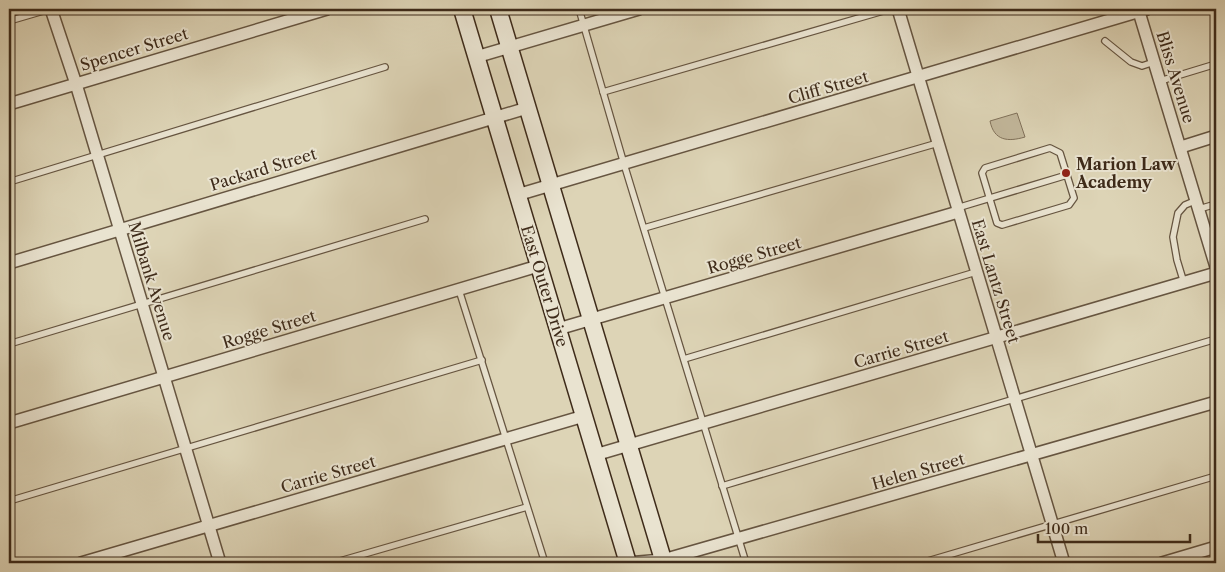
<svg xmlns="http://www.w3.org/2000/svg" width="1225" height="572" font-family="'Libre Caslon Text',serif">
	<rect width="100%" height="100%" fill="#ddd4b6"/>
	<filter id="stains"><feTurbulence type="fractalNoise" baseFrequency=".004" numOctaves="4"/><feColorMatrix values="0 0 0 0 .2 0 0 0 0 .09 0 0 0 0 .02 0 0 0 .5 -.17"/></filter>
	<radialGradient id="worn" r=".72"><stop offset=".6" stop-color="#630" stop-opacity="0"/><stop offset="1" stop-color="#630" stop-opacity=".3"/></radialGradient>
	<path fill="#c2b79b" stroke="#80715a" d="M1017,113L1025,137C1008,142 994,141 990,121Z"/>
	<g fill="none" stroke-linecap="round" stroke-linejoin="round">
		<g stroke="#665541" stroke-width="8">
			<g id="lane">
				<polyline points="579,9 624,164 746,563"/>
				<polyline points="9,21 50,9"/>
				<polyline points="1105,41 1131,62 1142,66 1154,62"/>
				<polyline points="1160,81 1216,64"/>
				<polyline points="603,92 890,9"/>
				<polygon points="1050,148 1060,153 1074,198 1069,205 1002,225 997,223 982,173 985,168"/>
				<polyline points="9,182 385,67"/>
				<polyline points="957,208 1067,175"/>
				<polyline points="1199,209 1216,204"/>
				<polyline points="644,228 938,143"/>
				<polyline points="1184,283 1177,260 1173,237 1178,213 1185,205 1197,200"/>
				<polyline points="459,290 545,563"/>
				<polyline points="9,344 425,219"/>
				<polyline points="684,359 976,272"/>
				<polyline points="722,486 1216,339"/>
				<polyline points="9,501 482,360"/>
				<polyline points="333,563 527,507"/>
				<polyline points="921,563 1216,476"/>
			</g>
		</g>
		<g stroke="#665541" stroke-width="14">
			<g id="street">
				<polyline points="51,9 76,84 220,563"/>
				<polyline points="898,9 1064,563"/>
				<polyline points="1139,12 1216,267"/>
				<polyline points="476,57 639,9"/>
				<polyline points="9,104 327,9"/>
				<polyline points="1181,147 1216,136"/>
				<polyline points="517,195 1147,9"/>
				<polyline points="9,263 527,108"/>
				<polyline points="558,329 958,212"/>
				<polyline points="9,423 538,266"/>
				<polyline points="595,455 1216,273"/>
				<polyline points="81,563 584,416"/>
				<polyline points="627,563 663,560 1216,402"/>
				<polyline points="1162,563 1216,547"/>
			</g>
		</g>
		<g stroke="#3e2b1a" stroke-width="19">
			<g id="secondary">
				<polyline points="462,9 628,563"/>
				<polyline points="498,9 664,563"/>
			</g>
		</g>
		<use href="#lane" stroke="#e9e3d0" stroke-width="5.5"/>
		<use href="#street" stroke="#e9e3d0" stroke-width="11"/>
		<use href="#secondary" stroke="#e9e3d0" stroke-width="16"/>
	</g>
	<circle fill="#8f2418" stroke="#e9e3d0" stroke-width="2" cx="1066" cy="173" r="5"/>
	<g text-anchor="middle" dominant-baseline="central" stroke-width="4" stroke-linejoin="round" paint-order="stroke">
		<g font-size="16" fill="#3e2b1a" stroke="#e9e3d0">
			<text transform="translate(134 49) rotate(-17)">Spencer Street</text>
			<text transform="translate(1176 77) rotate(73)">Bliss Avenue</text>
			<text transform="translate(828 87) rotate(-16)">Cliff Street</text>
			<text transform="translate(263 169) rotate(-17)">Packard Street</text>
			<text transform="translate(754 255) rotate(-16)">Rogge Street</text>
			<text transform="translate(152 281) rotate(73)">Milbank Avenue</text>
			<text transform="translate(996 281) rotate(73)">East Lantz Street</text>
			<text transform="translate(545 286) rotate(73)">East Outer Drive</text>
			<text transform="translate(269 329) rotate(-17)">Rogge Street</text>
			<text transform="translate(901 349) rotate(-16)">Carrie Street</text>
			<text transform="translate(918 471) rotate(-16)">Helen Street</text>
			<text transform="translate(328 474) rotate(-16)">Carrie Street</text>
		</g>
		<g font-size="16" font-weight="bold" fill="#3e2b1a" stroke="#e9e3d0" text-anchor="start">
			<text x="1076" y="164">Marion Law<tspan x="1076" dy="18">Academy</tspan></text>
		</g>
	</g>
	<rect width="1225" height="572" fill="none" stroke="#ddd4b6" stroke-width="30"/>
	<rect x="10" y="10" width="1205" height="552" fill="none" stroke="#3e2b1a" stroke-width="2.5"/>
	<rect x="15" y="15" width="1195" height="542" fill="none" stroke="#3e2b1a"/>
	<path d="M1038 534v8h152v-8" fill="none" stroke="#3e2b1a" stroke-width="2.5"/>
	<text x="1045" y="534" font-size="15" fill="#3e2b1a" stroke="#e9e3d0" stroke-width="4" paint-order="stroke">100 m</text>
	<rect width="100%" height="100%" filter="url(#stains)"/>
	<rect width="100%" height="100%" fill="url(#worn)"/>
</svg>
